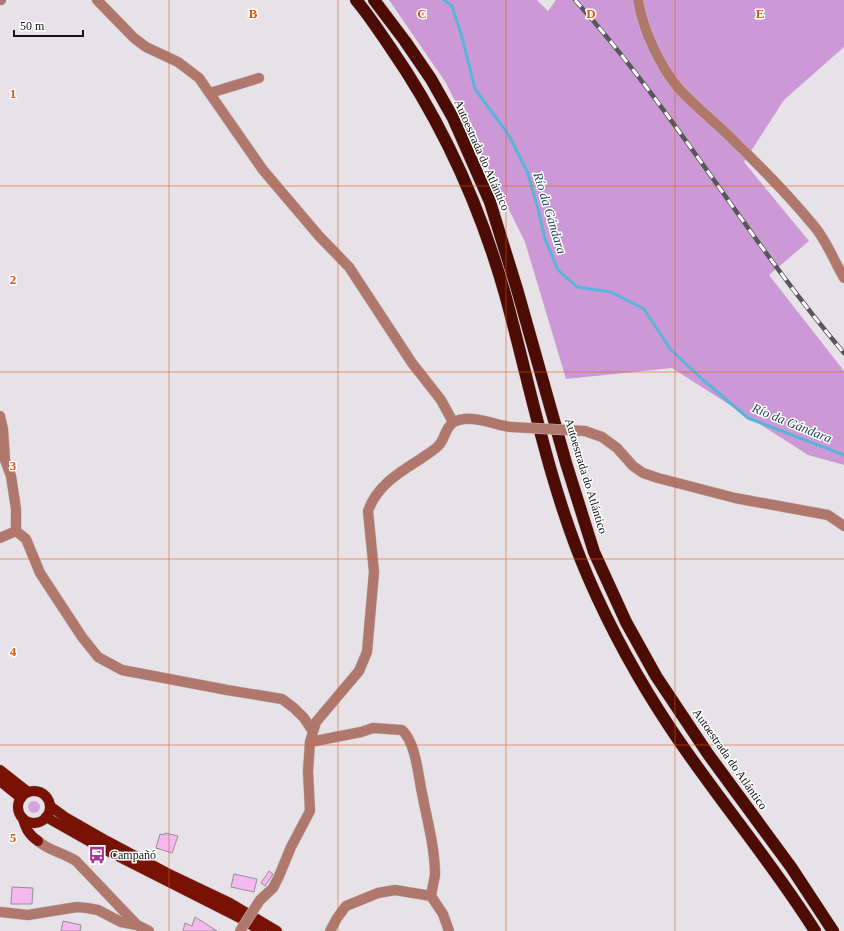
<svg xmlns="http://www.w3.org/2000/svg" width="844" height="931" font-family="Georgia,serif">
	<rect width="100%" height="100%" fill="#e7e2e8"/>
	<circle fill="#d4a4de" cx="34" cy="807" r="6"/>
	<polygon fill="#cc99d6" points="389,0 537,0 548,11 556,0 844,0 844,47 784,100 744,162 809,241 769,275 844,371 844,465 808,455 672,368 566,379 525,242 446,83"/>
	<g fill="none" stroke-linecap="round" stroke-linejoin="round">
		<polyline stroke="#58b4d9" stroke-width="3" points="444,0 452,6 462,37 475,89 508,134 527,171 537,205 545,239 558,270 577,287 611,292 644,309 671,350 702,379 748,418 844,455"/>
	</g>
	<g fill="#f5b8f0" stroke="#959094">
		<polygon points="165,833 178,836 172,853 156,848 160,834 164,835"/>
		<polygon points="269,871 273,874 265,886 261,883"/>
		<polygon points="234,874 257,879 254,892 231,887"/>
		<polygon points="12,887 33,888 32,904 11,904"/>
		<polygon points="195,917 217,931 183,931 185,923 192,926"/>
		<polygon points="63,921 81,925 80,931 61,931"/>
	</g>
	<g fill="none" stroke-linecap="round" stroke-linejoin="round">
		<g stroke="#c1bdc2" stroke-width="11">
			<g id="minor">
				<polyline points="0,0 1,0"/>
				<polyline points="97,0 134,38 146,47 178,62 199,78 263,170 319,236 349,267 412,363 441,400 453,422"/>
				<path d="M638,0C643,30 660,67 680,90C698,109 719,125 737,144C764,170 790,197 814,226C827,241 834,261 844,278"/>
				<polyline points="210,93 259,78"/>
				<polyline points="0,416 3,429 5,460 11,476 16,509 16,531 26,539 40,573 82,637 98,657 122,670 227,690 282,699 294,708 304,718 312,730"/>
				<polyline points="585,431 602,437 617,448 633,466 643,473 658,478 735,498 828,515 844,526"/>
				<polyline points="0,538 16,531"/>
				<path d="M310,742L361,732L373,728L402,730C416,743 418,775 422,793C427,820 435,847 435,875C434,881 432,889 431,896L395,890L378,893L346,906L337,918L330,931"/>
				<path d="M38,841C49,851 64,853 76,861L137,925"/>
				<polyline points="431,896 443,914 449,931"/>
				<path d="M260,900L273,888L279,876L291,847L310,811L308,771L310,742L316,722L359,671L367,652L374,572L368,511C377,485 400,472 422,458C427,454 435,450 439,445C445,439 445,427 454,422C470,413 494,425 511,427"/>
				<polyline points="0,912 28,915 77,907 87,908 98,910 121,922 137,925 149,931"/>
			</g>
		</g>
		<g stroke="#c1bdc2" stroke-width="11">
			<g id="major">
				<polyline points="0,770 28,792"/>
				<polyline points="0,781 21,798"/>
				<circle cx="34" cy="807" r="16"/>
				<polyline points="50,806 65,817 107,841 167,873 230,903 277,931"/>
				<polyline points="46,817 92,843 242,919 261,931"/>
				<path d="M23,819C26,829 29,835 38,841"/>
			</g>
		</g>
		<g stroke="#c1bdc2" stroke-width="13">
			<g id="highway">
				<path d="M356,0C368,14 379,31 390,47C442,122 480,206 505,294C531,389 549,486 588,577C611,630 639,681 671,729C717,798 771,861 815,931"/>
				<polyline points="374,0 405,41 431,79 453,118 490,202 517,289 566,463 594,552 626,622 656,676 708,754 791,867 833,931"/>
			</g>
		</g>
		<use href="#minor" stroke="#b0786d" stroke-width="10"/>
		<use href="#major" stroke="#781204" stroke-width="10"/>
		<use href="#highway" stroke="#4c0b03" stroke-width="12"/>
		<g stroke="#585659" stroke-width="4.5">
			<path id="rail" d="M575,0C674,110 748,240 844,353"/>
		</g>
		<use href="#rail" stroke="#fff" stroke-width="3" stroke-dasharray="9" stroke-linecap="butt"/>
		<g stroke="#c1bdc2" stroke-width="11" stroke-linecap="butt">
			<g id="minor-bridge">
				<polyline points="511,427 585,431"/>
				<polyline points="240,931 260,900"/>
			</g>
		</g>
		<use href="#minor-bridge" stroke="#b0786d" stroke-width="10"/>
	</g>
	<path fill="none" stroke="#dd560c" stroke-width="1" stroke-opacity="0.55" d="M169,0V931M338,0V931M506,0V931M675,0V931M0,186H844M0,372H844M0,559H844M0,745H844"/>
	<defs>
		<g id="bus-bare" transform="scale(1.38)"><path d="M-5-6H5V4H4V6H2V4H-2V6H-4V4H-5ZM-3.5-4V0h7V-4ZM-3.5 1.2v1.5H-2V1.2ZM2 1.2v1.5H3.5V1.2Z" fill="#a73591" stroke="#fff" stroke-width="2.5" paint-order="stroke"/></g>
	</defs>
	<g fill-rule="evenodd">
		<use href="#bus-bare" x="97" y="855"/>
	</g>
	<g text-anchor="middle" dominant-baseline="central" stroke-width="3" stroke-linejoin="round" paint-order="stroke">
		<g font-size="12" fill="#141315" stroke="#fff">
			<text transform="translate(482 155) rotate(66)">Autoestrada do Atlántico</text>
			<text transform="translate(586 476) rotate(73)">Autoestrada do Atlántico</text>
			<text transform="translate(730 759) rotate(55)">Autoestrada do Atlántico</text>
		</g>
		<g font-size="12" fill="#141315" stroke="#fff" text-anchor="start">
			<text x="110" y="855">Campañó</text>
		</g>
		<g font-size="13" font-style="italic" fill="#214959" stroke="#fff">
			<text transform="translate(550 213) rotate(73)">Río da Gándara</text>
			<text transform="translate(792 423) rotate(22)">Río da Gándara</text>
		</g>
	</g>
	<g font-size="13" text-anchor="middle" font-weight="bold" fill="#dd560c" stroke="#fff" stroke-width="3" stroke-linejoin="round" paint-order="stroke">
		<text x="253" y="18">B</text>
		<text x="422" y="18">C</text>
		<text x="591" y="18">D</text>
		<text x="760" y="18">E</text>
		<text x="13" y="98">1</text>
		<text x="13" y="284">2</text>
		<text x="13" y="470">3</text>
		<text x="13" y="656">4</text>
		<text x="13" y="842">5</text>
	</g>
	<path d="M14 30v6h69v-6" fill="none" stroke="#141315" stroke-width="2"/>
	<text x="20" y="30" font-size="12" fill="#141315" stroke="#ffffff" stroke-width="3" paint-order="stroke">50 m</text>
</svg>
